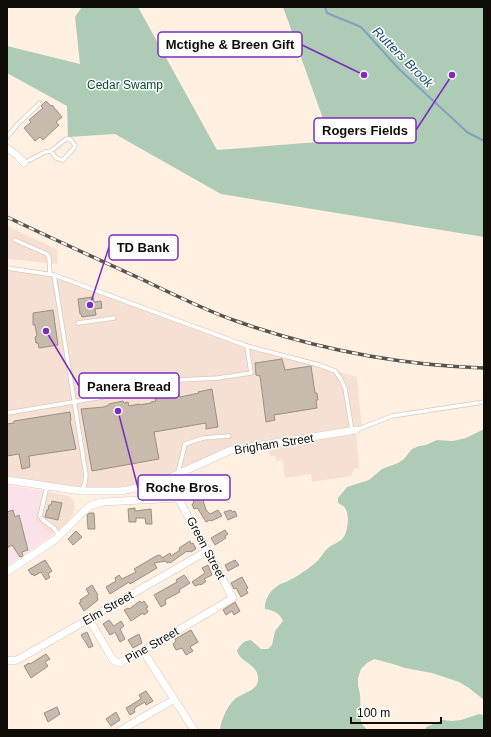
<svg xmlns="http://www.w3.org/2000/svg" width="491" height="737" font-family="Helvetica,sans-serif">
	<rect width="100%" height="100%" fill="#fff0e2"/>
	<g fill="#f6e0d4">
		<polygon points="7,226 58,250 57,264 7,259"/>
		<polygon points="7,268 54,275 247,346 357,377 362,429 356,431 359,468 354,469 351,476 312,482 311,474 285,478 283,460 276,461 275,456 270,456 268,444 231,450 156,484 121,491 81,491 7,480"/>
		<polygon points="43,491 69,496 75,503 74,512 67,523 51,536 35,520"/>
	</g>
	<polygon fill="#fbe1ea" points="7,485 43,491 35,520 51,536 7,566"/>
	<g fill="#adcbb5">
		<polygon points="82,7 138,7 217,150 331,141 283,7 484,7 484,237 221,194 115,134 68,137 67,106 7,73 7,46 80,64 75,17"/>
		<path d="M484,429V700L469,688L459,682L432,673L405,668L393,664L374,659L367,663L361,669L358,678V686L360,694L361,723L367,730H220C221,720 227,706 235,699C242,693 260,691 258,677C257,664 240,662 237,651C240,645 243,641 251,640L261,649H268L272,645L275,631L283,621C280,613 273,610 265,609C264,602 269,592 275,588C279,584 283,583 288,581C297,577 306,570 314,564C322,558 322,553 328,548C332,544 339,543 343,538C348,532 350,515 345,508C344,506 340,504 338,503V498L347,487L369,480L382,469L398,463L404,459L412,449L419,446L426,445L437,440L453,441L466,438Z"/>
		<polygon points="479,714 484,715 484,730 425,730 426,727 443,720 452,721 461,720"/>
	</g>
	<g fill="none" stroke-linecap="round" stroke-linejoin="round">
		<polyline stroke="#82a1c2" stroke-width="2" points="325,7 327,13 361,27 399,69 467,132 484,141"/>
	</g>
	<g fill="#c8baac" stroke="#9b8e81">
		<polygon points="46,101 51,106 52,105 62,117 56,122 59,125 43,140 40,137 35,141 24,128 31,122 29,120 43,108 41,106"/>
		<polygon points="93,297 94,302 101,301 102,308 95,309 96,315 82,317 81,314 80,314 78,299"/>
		<polygon points="53,310 58,345 39,348 38,343 36,343 35,337 37,336 35,325 33,325 33,313"/>
		<polygon points="282,359 285,370 311,366 315,393 317,393 318,400 316,400 317,408 274,415 275,420 266,422 260,376 256,375 255,363"/>
		<polygon points="212,389 218,427 206,429 206,423 154,432 159,459 92,471 81,409 104,407 109,405 109,404 123,401 124,403 128,402 129,406 139,404 139,405 151,403 151,402 156,401 155,399 179,394 180,397 199,393 198,392"/>
		<polygon points="70,412 71,420 70,421 76,449 29,456 30,467 22,469 19,454 7,456 7,424 14,423 14,421"/>
		<polygon points="200,490 206,510 210,514 218,510 222,516 211,521 210,520 206,522 198,509 197,508 194,509 192,504 194,503 191,494"/>
		<polygon points="52,501 62,503 58,520 45,517 47,510 48,510 49,505 51,505"/>
		<polygon points="135,508 135,511 151,509 152,524 146,524 145,518 136,518 136,522 129,522 128,509"/>
		<polygon points="13,510 15,517 19,515 28,550 22,552 23,556 20,557 12,545 7,548 7,512"/>
		<polygon points="231,510 232,512 235,511 237,516 228,520 224,512"/>
		<polygon points="89,513 94,513 95,529 88,529 87,515"/>
		<polygon points="225,530 228,534 225,536 226,538 215,545 211,538"/>
		<polygon points="76,531 82,537 73,545 68,539"/>
		<polygon points="190,541 191,544 193,543 196,549 191,552 190,551 188,552 187,551 170,563 169,562 167,563 166,561 154,563 157,568 130,584 129,582 110,594 106,587 116,581 115,578 119,575 122,579 136,572 134,569 156,556 160,555 162,558 170,553 171,556 180,550 179,548"/>
		<polygon points="45,560 52,571 48,574 50,577 46,580 41,572 34,576 33,574 32,575 28,570"/>
		<polygon points="235,560 239,565 228,571 225,565"/>
		<polygon points="208,565 212,575 204,579 206,581 201,585 200,584 195,586 192,582 205,573 202,568"/>
		<polygon points="184,575 190,583 179,590 180,592 165,600 166,604 161,607 154,595 177,582 176,580"/>
		<polygon points="242,577 248,588 246,589 248,593 241,597 236,588 234,589 231,583"/>
		<polygon points="92,585 98,595 97,596 98,600 84,611 79,603 81,602 80,600 89,594 86,589"/>
		<polygon points="140,601 141,603 144,601 148,607 146,608 148,612 144,615 143,613 131,621 124,610 128,608 129,609"/>
		<polygon points="235,602 240,611 234,615 232,611 226,615 223,610"/>
		<polygon points="109,620 114,626 121,621 124,626 120,629 125,639 120,642 115,632 110,635 103,624"/>
		<polygon points="191,630 198,642 190,647 193,651 186,655 182,648 176,650 173,644 176,641 175,639"/>
		<polygon points="87,632 93,646 89,648 81,635"/>
		<polygon points="139,634 142,643 133,648 128,640"/>
		<polygon points="46,654 50,659 45,662 48,666 31,678 24,666 29,663 30,664"/>
		<polygon points="146,691 153,701 146,705 145,702 136,707 134,710 135,712 130,715 126,708 141,699 139,695"/>
		<polygon points="57,707 60,714 48,722 44,713"/>
		<polygon points="116,712 120,720 111,726 106,719"/>
	</g>
	<g fill="none" stroke-linecap="round" stroke-linejoin="round">
		<g stroke="#d6c9ba" stroke-width="5">
			<g id="service">
				<polyline points="7,137 17,125 40,103"/>
				<polyline points="24,163 45,152 51,151 66,139 70,139 75,145 74,148 63,160 56,158 51,151"/>
				<polyline points="15,240 47,254 49,258 50,274"/>
				<polyline points="7,268 54,275 247,346 319,365 335,371 340,378 345,388 352,431"/>
				<polyline points="54,275 86,475 85,483 82,490"/>
				<polyline points="78,323 114,318"/>
				<polyline points="7,413 133,392 159,383 179,380 218,378 251,373 247,346"/>
				<polyline points="356,430 392,416 484,402"/>
				<polyline points="178,473 185,444 203,438 229,436"/>
				<polyline points="47,486 40,516 43,520 54,528 59,536"/>
			</g>
		</g>
		<g stroke="#d6c9ba" stroke-width="8">
			<g id="minor">
				<polyline points="7,148 18,156 24,163"/>
				<polyline points="7,480 81,491 121,491 156,484 231,450 356,430"/>
				<polyline points="7,572 56,539 86,509 92,505 103,502 178,498 233,598 143,651 119,663 113,660 89,619"/>
				<polyline points="143,651 194,730"/>
				<polyline points="7,660 14,661 19,659 207,551"/>
				<polyline points="121,730 173,700"/>
			</g>
		</g>
		<use href="#service" stroke="#fff" stroke-width="3.5"/>
		<use href="#minor" stroke="#fff" stroke-width="7"/>
		<g stroke="#5a534b" stroke-width="3.5">
			<path id="rail" d="M7,217C51,238 95,258 139,278C171,293 202,309 236,321C316,349 399,365 484,368"/>
		</g>
		<use href="#rail" stroke="#fff" stroke-width="2" stroke-dasharray="6" stroke-linecap="butt"/>
	</g>
	<g text-anchor="middle" dominant-baseline="central" stroke-width="3" stroke-linejoin="round" paint-order="stroke">
		<g font-size="12" fill="#064d28" stroke="#fff">
			<text x="125" y="85">Cedar Swamp</text>
		</g>
		<g font-size="12" fill="#100c07" stroke="#fff">
			<text transform="translate(274 444) rotate(-9)">Brigham Street</text>
			<text transform="translate(206 548) rotate(62)">Green Street</text>
			<text transform="translate(108 608) rotate(-30)">Elm Street</text>
			<text transform="translate(152 645) rotate(-30)">Pine Street</text>
		</g>
		<g font-size="13" font-style="italic" fill="#174572" stroke="#fff">
			<text transform="translate(403 57) rotate(45)">Rutters Brook</text>
		</g>
	</g>
	<path fill="none" stroke="#7b2cbf" stroke-width="1.5" d="M364 75L302 45M452 75L416 130M90 305L109 247M46 331L79 386M118 411L138 488"/>
	<g fill="#7b2cbf" stroke="#fff" stroke-width="1.5">
		<circle cx="364" cy="75" r="4"/>
		<circle cx="452" cy="75" r="4"/>
		<circle cx="90" cy="305" r="4"/>
		<circle cx="46" cy="331" r="4"/>
		<circle cx="118" cy="411" r="4"/>
	</g>
	<g fill="#fff" stroke="#7b2cbf" stroke-width="1.5">
		<rect x="158" y="32" width="144" height="25" rx="4"/>
		<rect x="314" y="118" width="102" height="25" rx="4"/>
		<rect x="109" y="235" width="69" height="25" rx="4"/>
		<rect x="79" y="373" width="100" height="25" rx="4"/>
		<rect x="138" y="475" width="92" height="25" rx="4"/>
	</g>
	<g font-size="13" text-anchor="middle" font-weight="bold" fill="#100c07">
		<text x="230" y="49">Mctighe &amp; Breen Gift</text>
		<text x="365" y="135">Rogers Fields</text>
		<text x="143" y="252">TD Bank</text>
		<text x="129" y="391">Panera Bread</text>
		<text x="184" y="492">Roche Bros.</text>
	</g>
	<rect width="491" height="737" fill="none" stroke="#100c07" stroke-width="16"/>
	<path d="M351 717v6h90v-6" fill="none" stroke="#100c07" stroke-width="2"/>
	<text x="357" y="717" font-size="12" fill="#100c07" stroke="#ffffff" stroke-width="3" paint-order="stroke">100 m</text>
</svg>
